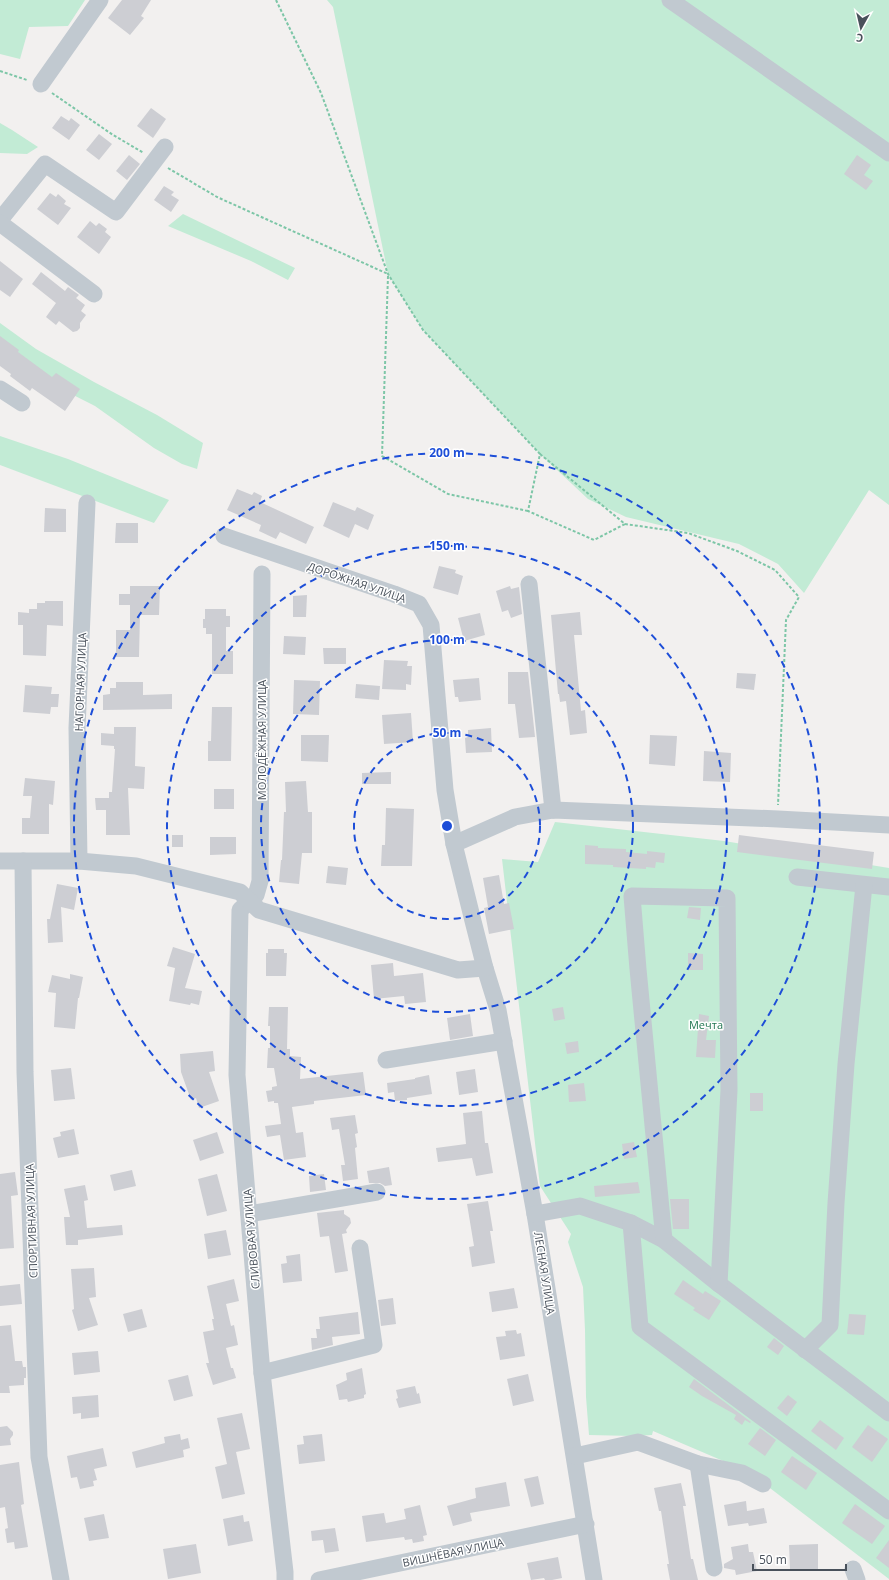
<svg xmlns="http://www.w3.org/2000/svg" width="889" height="1580" font-family="'Open Sans',sans-serif">
	<rect width="100%" height="100%" fill="#f2f0ef"/>
	<g fill="#c2ebd5">
		<polygon points="0,0 85,0 68,26 29,27 20,59 0,54"/>
		<polygon points="327,0 889,0 889,505 869,490 804,593 778,564 739,544 626,517 588,499 540,454 423,330 388,274 333,7"/>
		<polygon points="0,123 12,130 38,147 27,154 0,153"/>
		<polygon points="183,214 295,268 288,280 251,261 168,226"/>
		<polygon points="0,323 36,349 94,382 157,415 203,443 197,469 182,464 154,448 95,406 0,358"/>
		<polygon points="0,436 68,459 169,500 154,523 0,465"/>
		<polygon points="555,822 724,841 889,868 889,1579 749,1472 653,1431 652,1435 633,1436 589,1435 586,1397 585,1330 583,1287 568,1242 571,1234 540,1186 502,859 538,862"/>
	</g>
	<g fill="#cdced3">
		<polygon points="122,0 151,0 141,16 144,18 130,35 108,18"/>
		<polygon points="151,108 166,119 153,138 137,126"/>
		<polygon points="61,116 69,121 71,118 80,125 69,140 52,128"/>
		<polygon points="99,134 112,144 99,160 86,150"/>
		<polygon points="129,155 140,164 127,180 116,171"/>
		<polygon points="857,155 871,165 864,175 873,181 866,190 844,174"/>
		<polygon points="164,186 174,192 171,195 179,200 171,212 154,200"/>
		<polygon points="50,193 56,197 58,194 66,201 64,204 71,208 58,225 37,209"/>
		<polygon points="90,221 96,226 99,223 107,229 105,232 111,237 99,254 77,237"/>
		<polygon points="0,261 23,279 10,297 0,290"/>
		<polygon points="41,272 65,291 68,287 79,295 76,298 85,305 81,311 86,315 80,323 80,328 77,331 73,332 59,321 56,325 46,317 56,303 32,284"/>
		<polygon points="0,336 19,350 18,352 52,377 56,373 80,389 65,411 32,388 30,391 10,376 11,374 0,366"/>
		<polygon points="237,489 252,495 254,492 262,496 260,502 314,527 306,544 280,532 276,539 259,531 261,525 227,510"/>
		<polygon points="333,502 355,511 357,507 374,515 368,530 355,524 349,538 323,526"/>
		<polygon points="45,508 66,509 66,532 44,532"/>
		<polygon points="116,523 138,523 138,543 115,543"/>
		<polygon points="439,566 456,570 455,573 463,576 458,595 433,588"/>
		<polygon points="130,586 160,586 159,615 140,615 139,657 116,657 116,630 130,630 130,605 119,605 119,594 130,594"/>
		<polygon points="510,586 511,589 519,587 522,614 511,618 508,610 502,612 496,591"/>
		<polygon points="307,595 306,617 293,617 293,596"/>
		<polygon points="45,601 63,601 63,626 47,625 46,656 23,655 23,625 18,625 18,612 29,613 29,609 37,609 37,603 45,603"/>
		<polygon points="205,609 226,609 226,616 230,616 230,627 226,627 226,651 233,651 233,674 212,674 212,634 206,634 206,628 203,628 203,619 205,619"/>
		<polygon points="580,612 582,635 574,635 581,711 585,710 587,733 570,735 566,701 560,702 559,694 558,694 551,615"/>
		<polygon points="480,613 485,635 464,641 458,618"/>
		<polygon points="284,636 306,637 305,655 283,654"/>
		<polygon points="323,648 346,648 346,664 324,664"/>
		<polygon points="384,660 408,661 407,666 412,666 411,685 406,684 406,690 382,689"/>
		<polygon points="508,672 528,672 535,737 519,738 515,704 508,704"/>
		<polygon points="737,673 756,674 754,690 736,688"/>
		<polygon points="479,678 481,700 459,702 458,697 455,697 453,680"/>
		<polygon points="294,680 320,681 319,715 293,714"/>
		<polygon points="116,682 143,682 143,695 172,694 172,709 103,710 103,695 110,694 110,688 116,688"/>
		<polygon points="356,684 380,686 379,700 355,698"/>
		<polygon points="25,685 52,687 51,694 59,694 58,707 51,707 50,714 23,712"/>
		<polygon points="212,707 232,707 231,761 208,761 208,741 211,741"/>
		<polygon points="411,713 413,742 384,744 382,715"/>
		<polygon points="114,727 136,727 135,766 145,767 144,789 128,788 130,835 106,835 106,810 96,810 95,798 109,798 109,792 112,792 115,749 114,749 114,746 101,745 101,733 114,734"/>
		<polygon points="491,728 492,752 466,753 465,738 468,737 468,730"/>
		<polygon points="301,735 329,735 328,762 301,761"/>
		<polygon points="650,735 677,736 675,766 649,764"/>
		<polygon points="704,751 731,753 730,782 703,781"/>
		<polygon points="391,772 391,784 362,784 362,773"/>
		<polygon points="25,778 55,781 53,805 49,804 49,834 22,834 22,818 30,818 32,796 23,796"/>
		<polygon points="306,781 308,812 312,812 312,853 302,853 299,884 279,882 281,860 282,860 284,812 286,812 285,782"/>
		<rect x="214" y="789" width="20" height="20"/>
		<polygon points="386,808 414,809 412,866 381,866 382,845 385,845"/>
		<rect x="172" y="835" width="11" height="12"/>
		<polygon points="739,835 874,852 872,869 737,852"/>
		<polygon points="210,837 236,837 236,854 210,855"/>
		<polygon points="585,845 598,846 598,848 626,849 626,852 647,854 647,851 665,853 664,863 656,862 655,868 646,867 646,869 613,867 613,865 585,864"/>
		<polygon points="328,866 348,868 346,885 326,883"/>
		<polygon points="499,875 504,904 509,903 514,929 489,934 484,908 488,907 483,878"/>
		<polygon points="57,884 78,888 74,910 61,907 63,942 48,943 47,919 50,919"/>
		<polygon points="689,907 701,908 700,920 687,918"/>
		<polygon points="173,947 195,954 185,988 202,991 199,1005 191,1003 190,1005 169,1001 175,968 167,966"/>
		<polygon points="268,949 284,949 284,953 287,953 286,976 266,976 266,953 268,953"/>
		<polygon points="688,953 703,954 703,970 688,970"/>
		<polygon points="393,963 394,976 423,973 426,1002 405,1004 404,996 374,999 371,965"/>
		<polygon points="70,974 83,977 79,998 78,998 75,1029 54,1027 56,993 48,992 52,975 70,979"/>
		<polygon points="269,1007 288,1007 287,1049 290,1049 290,1056 301,1057 300,1079 363,1072 366,1095 314,1101 314,1104 292,1107 296,1133 303,1132 306,1157 284,1160 280,1135 267,1137 265,1126 281,1124 278,1103 274,1103 274,1101 268,1102 266,1091 272,1090 272,1087 277,1086 274,1068 267,1068 268,1048 270,1048 270,1026 268,1026"/>
		<polygon points="563,1007 565,1019 554,1021 552,1009"/>
		<polygon points="470,1014 473,1036 450,1040 447,1018"/>
		<polygon points="699,1014 709,1016 706,1040 716,1040 715,1058 696,1057"/>
		<polygon points="578,1041 579,1052 567,1054 565,1043"/>
		<polygon points="213,1051 215,1071 209,1072 219,1101 199,1108 196,1098 191,1100 181,1072 180,1054"/>
		<polygon points="71,1068 75,1099 54,1101 51,1070"/>
		<polygon points="475,1069 478,1092 459,1095 456,1072"/>
		<polygon points="429,1075 432,1094 407,1098 407,1100 395,1101 394,1092 388,1093 387,1083 415,1079 415,1078"/>
		<polygon points="584,1083 586,1101 569,1102 568,1085"/>
		<rect x="750" y="1093" width="13" height="18"/>
		<polygon points="482,1111 485,1143 488,1143 493,1173 476,1176 472,1158 438,1162 436,1148 466,1144 463,1113"/>
		<polygon points="355,1115 358,1133 355,1134 357,1147 355,1148 358,1179 343,1181 341,1165 345,1165 339,1129 332,1130 330,1118"/>
		<polygon points="74,1129 79,1154 58,1158 53,1138 61,1136 60,1132"/>
		<polygon points="217,1132 224,1153 200,1161 193,1140"/>
		<polygon points="634,1142 637,1157 624,1159 622,1144"/>
		<polygon points="389,1167 392,1185 385,1186 380,1183 369,1183 367,1171"/>
		<polygon points="132,1170 136,1186 114,1191 110,1175"/>
		<polygon points="15,1172 18,1195 11,1196 14,1248 0,1249 0,1174"/>
		<polygon points="217,1174 227,1211 207,1216 198,1179"/>
		<polygon points="324,1174 326,1190 310,1192 309,1176"/>
		<polygon points="638,1182 640,1193 595,1197 594,1186"/>
		<polygon points="85,1185 88,1200 84,1201 87,1228 122,1225 123,1235 78,1240 78,1245 66,1245 64,1217 70,1217 64,1189"/>
		<polygon points="670,1199 689,1199 689,1229 673,1229"/>
		<polygon points="488,1201 493,1231 490,1231 495,1263 472,1267 469,1247 474,1246 467,1204"/>
		<polygon points="344,1210 344,1214 350,1218 351,1223 346,1230 347,1233 342,1234 348,1271 335,1273 329,1236 320,1237 317,1213"/>
		<polygon points="226,1230 231,1255 208,1259 204,1234"/>
		<polygon points="300,1254 302,1281 283,1283 281,1264 287,1263 286,1256"/>
		<polygon points="94,1268 96,1297 89,1298 98,1325 78,1331 72,1310 74,1309 71,1269"/>
		<polygon points="234,1279 239,1301 226,1304 231,1326 234,1325 238,1345 226,1348 231,1368 233,1368 236,1378 213,1385 206,1363 209,1363 203,1332 214,1330 212,1319 214,1319 207,1286"/>
		<polygon points="683,1280 703,1294 705,1291 721,1301 709,1320 693,1310 695,1308 674,1294"/>
		<polygon points="20,1284 22,1304 0,1306 0,1286"/>
		<polygon points="514,1288 518,1308 492,1312 489,1292"/>
		<polygon points="393,1298 396,1324 381,1326 378,1300"/>
		<polygon points="142,1309 147,1327 128,1332 123,1314"/>
		<polygon points="358,1312 360,1334 332,1337 333,1345 312,1350 311,1338 317,1338 316,1329 320,1329 319,1317"/>
		<polygon points="849,1314 866,1315 864,1335 847,1334"/>
		<polygon points="11,1325 15,1361 22,1361 23,1367 26,1367 26,1378 24,1378 24,1385 9,1386 10,1393 0,1393 0,1326"/>
		<polygon points="516,1330 517,1334 521,1333 525,1356 500,1360 496,1337 506,1336 505,1331"/>
		<polygon points="774,1338 784,1346 778,1355 767,1347"/>
		<polygon points="98,1351 100,1372 74,1375 72,1353"/>
		<polygon points="362,1368 366,1394 364,1395 364,1398 348,1402 347,1399 339,1400 336,1385 347,1380 346,1373"/>
		<polygon points="528,1374 534,1401 513,1406 507,1379"/>
		<polygon points="188,1375 193,1396 174,1401 168,1380"/>
		<polygon points="694,1379 751,1422 750,1423 745,1420 742,1425 734,1419 736,1415 702,1396 689,1387"/>
		<polygon points="415,1386 417,1394 419,1393 421,1403 399,1408 396,1399 398,1398 396,1390"/>
		<polygon points="98,1395 99,1417 81,1419 81,1413 73,1414 72,1397"/>
		<polygon points="788,1395 797,1402 787,1416 777,1408"/>
		<polygon points="242,1413 250,1449 236,1452 245,1494 222,1499 215,1467 227,1464 217,1418"/>
		<polygon points="820,1420 844,1438 836,1450 811,1431"/>
		<polygon points="868,1425 888,1439 872,1462 852,1447"/>
		<polygon points="7,1426 13,1432 13,1435 10,1439 11,1445 0,1446 0,1427"/>
		<polygon points="760,1428 776,1440 765,1456 748,1444"/>
		<polygon points="180,1434 181,1440 188,1438 190,1448 183,1450 184,1457 136,1468 132,1452 165,1443 164,1437"/>
		<polygon points="322,1434 325,1461 299,1464 297,1445 304,1444 303,1436"/>
		<polygon points="103,1448 107,1466 94,1469 97,1480 93,1481 94,1486 80,1489 77,1477 71,1478 67,1456"/>
		<polygon points="792,1456 817,1473 806,1490 781,1472"/>
		<polygon points="19,1462 24,1504 21,1505 28,1547 15,1549 14,1542 7,1543 5,1529 8,1528 5,1507 0,1508 0,1465"/>
		<polygon points="538,1476 544,1504 531,1507 524,1479"/>
		<polygon points="506,1482 510,1506 470,1513 472,1521 453,1526 447,1506 476,1498 475,1488"/>
		<polygon points="681,1483 686,1506 683,1506 691,1559 693,1559 698,1580 670,1580 667,1564 669,1564 661,1511 659,1511 654,1488"/>
		<polygon points="746,1501 747,1511 764,1508 767,1523 749,1526 748,1523 728,1526 724,1505"/>
		<polygon points="855,1504 885,1526 872,1544 842,1523"/>
		<polygon points="420,1505 427,1535 423,1536 424,1541 413,1543 412,1539 405,1540 404,1537 366,1542 362,1516 384,1513 386,1523 406,1519 404,1509"/>
		<polygon points="104,1514 109,1538 89,1541 84,1518"/>
		<polygon points="243,1515 244,1522 249,1521 253,1541 228,1546 223,1519"/>
		<polygon points="335,1528 339,1551 325,1553 323,1540 312,1541 311,1531"/>
		<polygon points="889,1540 889,1568 876,1558"/>
		<polygon points="196,1544 201,1573 168,1579 163,1549"/>
		<polygon points="748,1544 749,1552 753,1552 757,1571 736,1575 735,1570 724,1568 724,1564 733,1559 731,1547"/>
		<polygon points="818,1544 818,1569 790,1569 789,1545"/>
		<polygon points="558,1557 562,1578 552,1580 545,1580 544,1578 531,1580 527,1563"/>
	</g>
	<g fill="none" stroke-linecap="round" stroke-linejoin="round">
		<g stroke="#7dc6a7" stroke-width="2" stroke-dasharray="3 2" stroke-linecap="butt">
			<polyline points="276,0 321,93 388,274 423,330 540,454 528,511 594,540 625,524"/>
			<polyline points="0,71 27,80"/>
			<polyline points="52,93 113,135 144,153"/>
			<polyline points="168,168 217,197 388,274"/>
			<polyline points="388,276 382,456 448,494 528,511"/>
			<polyline points="540,454 625,524 688,533 737,551 775,570 799,597 786,620 778,805"/>
		</g>
		<g stroke="#c1c9d0" stroke-width="17">
			<polyline points="670,0 889,153"/>
			<polyline points="41,84 100,0"/>
			<polyline points="0,220 45,164 116,212 165,147"/>
			<polyline points="0,223 94,294"/>
			<polyline points="0,389 22,403"/>
			<polyline points="224,536 394,594 419,604 431,625 445,790 454,844 473,921 485,968 498,1010 535,1214 594,1580"/>
			<polyline points="262,574 260,881 256,895 240,910 237,1075 262,1373 285,1572 285,1580"/>
			<polyline points="529,584 553,810"/>
			<polyline points="454,844 515,817 553,810 778,819 889,825"/>
			<polyline points="0,861 79,861 136,866 240,892 259,910 458,970 485,968"/>
			<polyline points="23,861 25,1072 39,1457 61,1580"/>
			<polyline points="79,861 77,728 87,503"/>
			<polyline points="797,877 889,887"/>
			<polyline points="386,1060 504,1041"/>
			<polyline points="249,1214 377,1192"/>
			<polyline points="535,1214 580,1206 631,1223 664,1240 719,1284 889,1413"/>
			<polyline points="631,1223 640,1327 889,1511"/>
			<polyline points="664,1240 638,969 632,896 727,898 729,1090 719,1284"/>
			<polyline points="805,1350 830,1325 836,1203 846,1064 864,885"/>
			<polyline points="262,1373 374,1345 360,1248"/>
			<polyline points="575,1456 638,1442 698,1464 742,1473 763,1484"/>
			<polyline points="698,1464 714,1568"/>
			<polyline points="853,1569 857,1580"/>
			<polyline points="319,1580 586,1524"/>
		</g>
	</g>
	<g fill="none" stroke="#1d4ed8" stroke-width="2" stroke-dasharray="7 5">
		<circle cx="447" cy="826" r="93"/>
		<circle cx="447" cy="826" r="186"/>
		<circle cx="447" cy="826" r="280"/>
		<circle cx="447" cy="826" r="373"/>
	</g>
	<g text-anchor="middle" dominant-baseline="central" stroke-width="3" stroke-linejoin="round" paint-order="stroke">
		<g font-size="11" fill="#49515b" stroke="#fff">
			<text transform="translate(357 582) rotate(19)">ДОРОЖНАЯ УЛИЦА</text>
			<text transform="translate(80 682) rotate(-88)">НАГОРНАЯ УЛИЦА</text>
			<text transform="translate(261 740) rotate(-90)">МОЛОДЁЖНАЯ УЛИЦА</text>
			<text transform="translate(31 1221) rotate(-92)">СПОРТИВНАЯ УЛИЦА</text>
			<text transform="translate(251 1239) rotate(-95)">СЛИВОВАЯ УЛИЦА</text>
			<text transform="translate(545 1273) rotate(81)">ЛЕСНАЯ УЛИЦА</text>
			<text transform="translate(453 1552) rotate(-12)">ВИШНЁВАЯ УЛИЦА</text>
		</g>
		<g font-size="11" fill="#207651" stroke="#fff">
			<text x="706" y="1024">Мечта</text>
		</g>
	</g>
	<circle cx="447" cy="826" r="6" fill="#1d4ed8" stroke="#fff" stroke-width="2"/>
	<g font-size="12" text-anchor="middle" font-weight="bold" fill="#1d4ed8" stroke="#fff" stroke-width="3" stroke-linejoin="round" paint-order="stroke">
		<text x="447" y="457">200 m</text>
		<text x="447" y="550">150 m</text>
		<text x="447" y="644">100 m</text>
		<text x="447" y="737">50 m</text>
	</g>
	<g transform="translate(861 28) rotate(188)" stroke="#ffffff" stroke-width="3" paint-order="stroke">
	<path d="M0-3L7 15L0 10L-7 15Z" fill="#49515b"/>
	<text y="-6" font-size="11" font-weight="bold" text-anchor="middle" fill="#49515b">С</text>
	</g>
	<path d="M753 1564v6h93v-6" fill="none" stroke="#49515b" stroke-width="2"/>
	<text x="759" y="1564" font-size="12" fill="#49515b" stroke="#ffffff" stroke-width="3" paint-order="stroke">50 m</text>
</svg>
